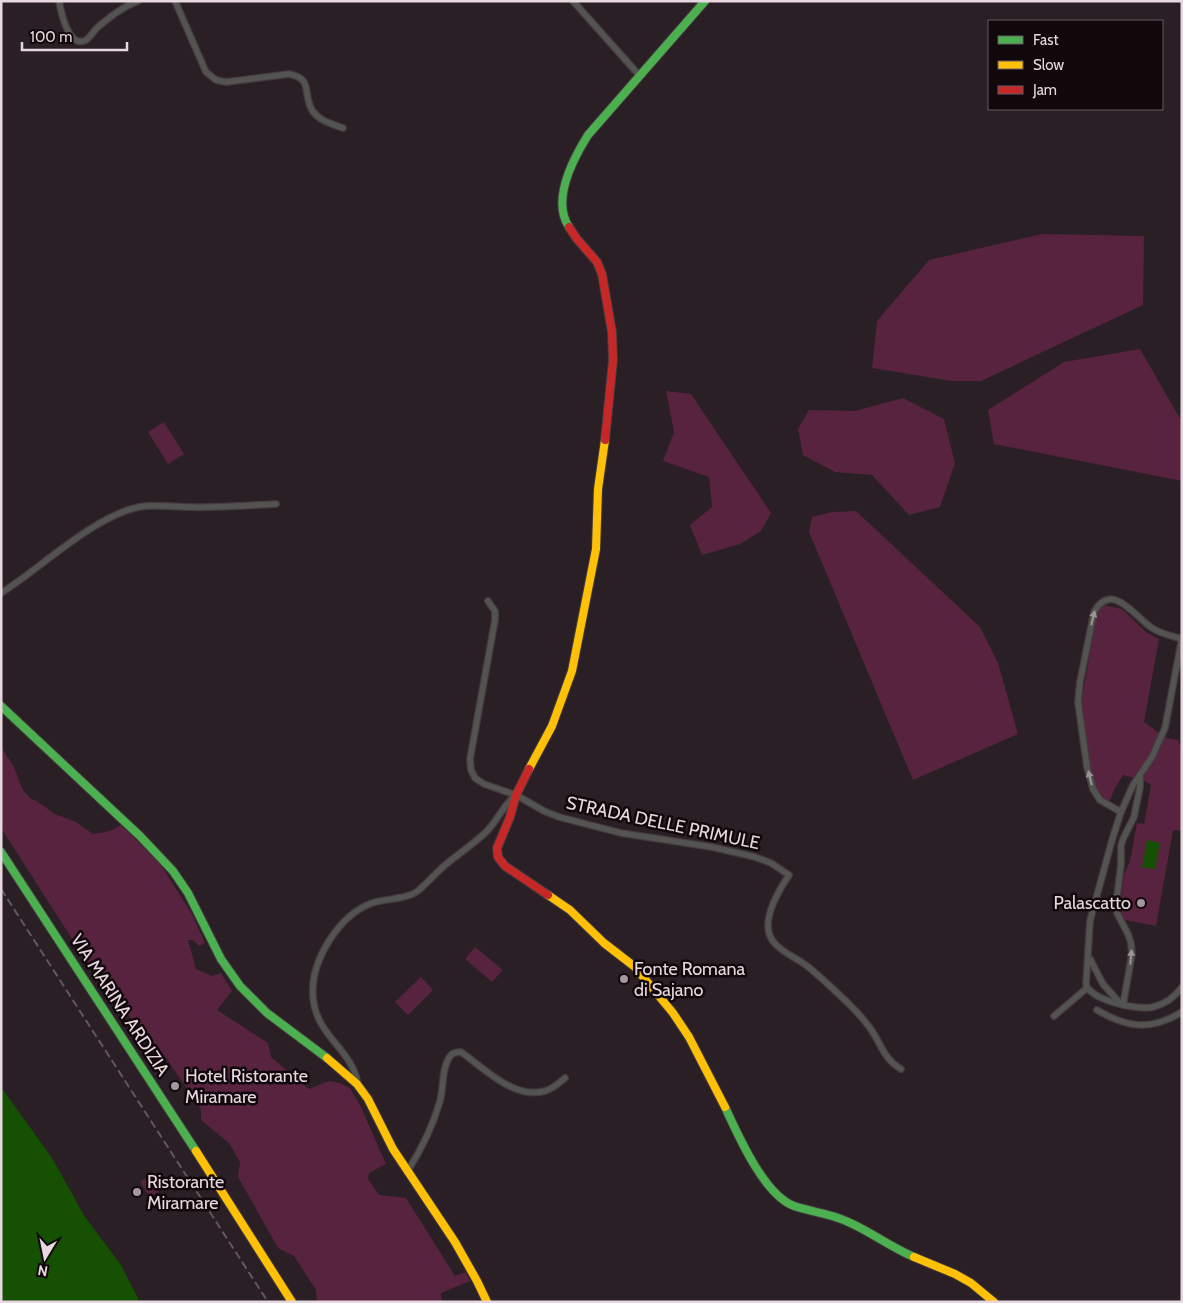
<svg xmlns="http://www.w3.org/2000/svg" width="1183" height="1303" font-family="Cabin,sans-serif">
	<rect width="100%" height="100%" fill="#2a1f24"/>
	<g fill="#57233f">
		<polygon points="1042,234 1144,236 1143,305 981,381 951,381 872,368 877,321 929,260"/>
		<polygon points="1140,349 1182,422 1182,481 994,444 988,410 1064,362"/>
		<polygon points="666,391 691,394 771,513 761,531 740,544 702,555 690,525 712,507 709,477 663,461 674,432"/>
		<polygon points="903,398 944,419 955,463 940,507 909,515 872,475 835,472 803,455 798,429 809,410 855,411"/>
		<polygon points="164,422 184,454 168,464 148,432"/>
		<polygon points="856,511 980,627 998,663 1018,734 913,780 809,532 812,517 832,512"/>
		<polygon points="1103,605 1122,609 1146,632 1159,639 1144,722 1166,738 1178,740 1182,749 1182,831 1173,830 1156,926 1125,920 1121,913 1120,907 1124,875 1130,861 1137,823 1144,824 1151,785 1143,780 1123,775 1115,788 1110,800 1105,801 1096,791 1090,771 1081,704 1097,613"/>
		<polygon points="1,747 13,765 23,790 31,799 35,800 55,814 76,822 93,834 110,831 121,825 159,862 192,914 205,943 199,946 193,940 188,940 196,969 212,976 221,973 232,991 217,1010 268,1043 271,1057 309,1089 329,1081 340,1083 350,1088 361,1107 386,1164 369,1173 368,1179 379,1195 406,1198 455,1276 466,1272 470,1281 441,1293 442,1302 317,1302 316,1290 294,1256 278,1248 238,1177 240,1162 229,1143 201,1120 201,1109 166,1058 101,984 1,828"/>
		<polygon points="475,947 503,970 492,982 465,959"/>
		<polygon points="421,977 433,990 408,1015 395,1002"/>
		<polygon points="155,1172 165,1187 150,1197 140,1182"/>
	</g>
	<g fill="#155003">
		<polygon points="1147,840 1160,843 1155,869 1142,867"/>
		<polygon points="1,1087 52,1158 85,1217 121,1265 140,1302 1,1302"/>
	</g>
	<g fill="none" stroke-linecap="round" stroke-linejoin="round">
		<g stroke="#443a3e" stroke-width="8">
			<g id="street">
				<path d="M59,1C61,12 68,46 84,41C90,39 93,31 98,27C110,17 122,7 138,1"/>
				<path d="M175,1L206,72L216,80L226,82L289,74C314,79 302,93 312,110C319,121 332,124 343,128"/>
				<polyline points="573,1 639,75"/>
				<path d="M1,593C41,568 94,516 139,507C156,504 172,507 188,507C218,508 247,505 276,504"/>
				<path d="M488,601L495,611V620L470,759L471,770L475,778L484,784L516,795L544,811L559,817L621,833L712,847L755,857L771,863L789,875C779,890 761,920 771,938C778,951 797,958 807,966C821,977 834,990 847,1002C856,1011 865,1020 872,1031C882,1046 884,1059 901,1069"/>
				<path d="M1182,638L1165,728L1152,757L1133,785L1121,812L1112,840L1090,921L1086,984C1089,1000 1139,1011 1153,1007C1165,1004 1175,997 1182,987"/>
				<path d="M1121,812L1100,800L1093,789L1087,767L1078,702L1080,682L1094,612C1112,580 1135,617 1152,628C1161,634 1172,636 1182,639"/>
				<polyline points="1090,959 1103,984 1119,1002"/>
				<polyline points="1123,1005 1132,954 1131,943 1128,934 1117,913 1116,905 1121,864 1121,846 1123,839 1134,817 1140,787 1140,775"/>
				<path d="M1097,1010C1127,1028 1151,1031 1182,1012"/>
				<polyline points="1054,1016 1087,988"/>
				<path d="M358,1085C353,1049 316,1037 313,997C310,961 339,915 372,903C387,898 407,900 419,890C428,882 435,874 444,866C457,855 472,845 485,833C498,821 502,806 516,795"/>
				<path d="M407,1172C421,1150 433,1126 440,1101C444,1087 441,1068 451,1055C454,1052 457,1052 461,1052C484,1068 514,1100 545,1091C553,1089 559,1083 565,1078"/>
			</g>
		</g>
		<g stroke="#443a3e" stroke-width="10">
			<g id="fast">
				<path d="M569,227C551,200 573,159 588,135L705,1"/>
				<polyline points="1,706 140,836 173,871 188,893 221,959 240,986 267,1013 327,1058"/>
				<polyline points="1,852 196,1151"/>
				<path d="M725,1107C738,1135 764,1195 794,1206C811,1212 829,1213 846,1221C870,1231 890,1247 914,1257"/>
			</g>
		</g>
		<g stroke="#443a3e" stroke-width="10">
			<g id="slow">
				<polyline points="529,769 552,726 572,671 596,549 598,489 605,440"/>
				<polyline points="548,895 570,910 604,943 635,967 673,1013 689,1037 725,1107"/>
				<polyline points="327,1058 357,1084 368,1099 393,1149 455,1242 477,1281 487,1302"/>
				<polyline points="196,1151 292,1302"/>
				<polyline points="914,1257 955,1274 971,1283 994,1302"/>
			</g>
		</g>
		<g stroke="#443a3e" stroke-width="10">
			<g id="jam">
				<polyline points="569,227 577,239 597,262 602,274 612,332 613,360 605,440"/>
				<polyline points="529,769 516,795 510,817 497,848 498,857 505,866 548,895"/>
			</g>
		</g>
		<use href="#street" stroke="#535452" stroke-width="5.5"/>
		<use href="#fast" stroke="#4caf50" stroke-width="8"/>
		<use href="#slow" stroke="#ffc107" stroke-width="8"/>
		<use href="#jam" stroke="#c62828" stroke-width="8"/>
		<polyline stroke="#5e5a5b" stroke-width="2" stroke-dasharray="8 4" stroke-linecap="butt" points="1,889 268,1302"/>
	</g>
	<defs><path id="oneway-solid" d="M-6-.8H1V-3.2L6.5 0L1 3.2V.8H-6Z" transform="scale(1.25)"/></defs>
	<g fill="#9d9698">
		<use href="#oneway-solid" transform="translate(1093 618) rotate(-76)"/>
		<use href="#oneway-solid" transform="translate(1090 778) rotate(-104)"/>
		<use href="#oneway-solid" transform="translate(1131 957) rotate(-85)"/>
	</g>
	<g fill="#a5979d" stroke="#11080c" stroke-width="2">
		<circle cx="1141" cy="903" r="5"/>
		<circle cx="624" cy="979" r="5"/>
		<circle cx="175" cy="1086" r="5"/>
		<circle cx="137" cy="1192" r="5"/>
	</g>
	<g text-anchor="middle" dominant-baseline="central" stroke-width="5" stroke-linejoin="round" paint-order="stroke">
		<g font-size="18" fill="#e7d7de" stroke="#11080c">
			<text transform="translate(663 823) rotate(12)">STRADA DELLE PRIMULE</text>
			<text transform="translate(120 1005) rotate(57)">VIA MARINA ARDIZIA</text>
		</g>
		<g font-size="18" fill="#e7d7de" stroke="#11080c" text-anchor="start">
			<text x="1131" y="903" text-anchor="end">Palascatto</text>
			<text x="634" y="969">Fonte Romana<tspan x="634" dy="21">di Sajano</tspan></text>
			<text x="185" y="1076">Hotel Ristorante<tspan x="185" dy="21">Miramare</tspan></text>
			<text x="147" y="1182">Ristorante<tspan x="147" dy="21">Miramare</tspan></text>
		</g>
	</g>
	<rect width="1183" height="1303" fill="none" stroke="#e7d7de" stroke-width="5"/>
	<rect x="988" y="20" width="175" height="90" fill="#11080c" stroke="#675b60"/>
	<rect x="998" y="36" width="25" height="8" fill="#4caf50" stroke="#675b60"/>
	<text x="1033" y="45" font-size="15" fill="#e7d7de">Fast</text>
	<rect x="998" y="61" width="25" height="8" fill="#ffc107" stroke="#675b60"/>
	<text x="1033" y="70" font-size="15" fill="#e7d7de">Slow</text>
	<rect x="998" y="86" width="25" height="8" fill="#c62828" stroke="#675b60"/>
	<text x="1033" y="95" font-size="15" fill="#e7d7de">Jam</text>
	<g transform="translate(45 1258) rotate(190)" stroke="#11080c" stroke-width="4" paint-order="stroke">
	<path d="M0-4L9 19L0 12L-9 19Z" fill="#e7d7de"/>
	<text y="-8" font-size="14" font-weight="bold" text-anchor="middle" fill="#e7d7de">N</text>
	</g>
	<path d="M22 42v8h105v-8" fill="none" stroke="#e7d7de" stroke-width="2.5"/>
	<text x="30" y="42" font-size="15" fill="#e7d7de" stroke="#11080c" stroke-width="4" paint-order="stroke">100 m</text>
</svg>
